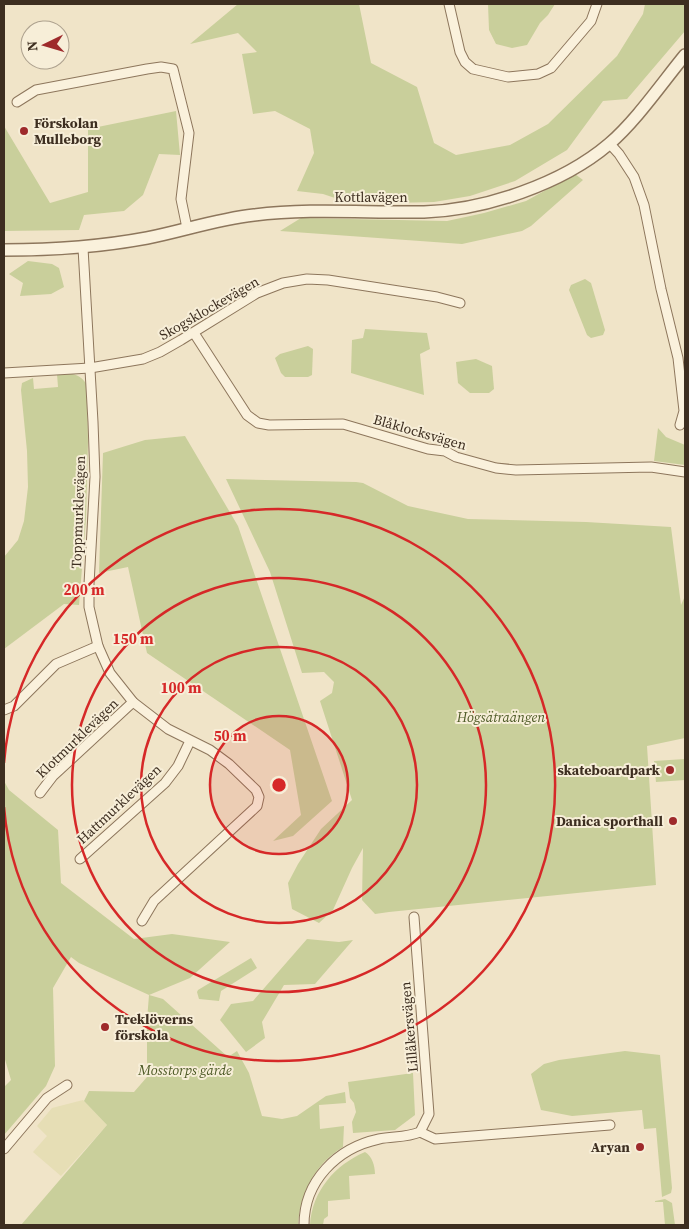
<svg xmlns="http://www.w3.org/2000/svg" width="689" height="1229" font-family="'Source Serif 4',serif">
	<rect width="100%" height="100%" fill="#f0e4c8"/>
	<polygon fill="#e6deb5" points="83,1100 107,1125 61,1176 33,1152 47,1136 37,1126 52,1108"/>
	<g fill="#c9cf9b">
		<polygon points="238,4 359,4 371,63 417,87 434,143 456,155 510,145 548,124 617,56 643,14 645,4 685,4 685,31 627,99 603,101 567,150 515,181 470,196 434,202 391,203 338,199 323,194 297,191 314,153 310,129 275,111 253,114 242,54 257,52 238,33 190,44"/>
		<polygon points="488,4 555,4 548,15 540,23 527,45 512,48 496,44 489,30"/>
		<polygon points="176,111 180,155 159,154 143,195 124,211 84,215 79,230 4,231 4,126 50,203 88,192 88,129"/>
		<polygon points="575,174 583,180 531,226 522,231 462,244 280,231 301,218 447,221 484,213 526,201"/>
		<polygon points="28,261 52,264 59,268 64,287 51,294 20,296 23,283 9,274"/>
		<polygon points="585,279 591,283 605,330 603,335 591,338 587,335 569,290 571,285"/>
		<polygon points="365,329 427,333 430,349 420,354 424,395 351,373 352,340 363,338"/>
		<polygon points="308,346 313,349 312,375 308,377 285,377 281,373 275,358 280,354"/>
		<polygon points="476,359 492,366 494,389 489,393 470,393 458,383 456,362"/>
		<path d="M68,373C78,375 82,377 87,385L88,442L86,519L79,605L64,604L4,649V557L18,540L24,521L28,487L27,451L21,390L22,383L33,378L34,389L58,387L57,374Z"/>
		<polygon points="658,428 666,437 685,445 685,465 654,461"/>
		<polygon points="185,436 238,526 332,801 293,836 273,841 301,815 290,750 147,653 128,567 99,573 103,453 145,440"/>
		<polygon points="226,479 356,482 363,483 408,506 468,519 586,522 671,527 681,605 685,596 685,738 647,746 656,885 389,912 375,914 362,900 363,848 352,868 333,910 319,923 292,909 288,883 298,864 321,829 352,800 320,701 332,693 334,682 324,672 302,673 270,572"/>
		<polygon points="685,759 685,780 656,782 654,761"/>
		<path d="M4,781L9,790L58,830L61,883L134,939L172,934L230,942L190,978L149,995L163,999L228,1057L237,1051L249,1073L262,1116L282,1119L297,1116L326,1096L345,1092L346,1103L319,1105L320,1129L344,1126L343,1147C315,1164 300,1193 298,1225H21L107,1125L84,1101L89,1091L134,1092L147,1077V1020L149,995L79,963L71,957L53,988L55,1066L46,1086L4,1135V1087L11,1080L4,1056Z"/>
		<polygon points="307,939 339,942 353,940 315,984 284,985 262,1022 265,1038 246,1052 220,1020 231,1004 253,1001"/>
		<polygon points="251,958 257,968 221,991 219,1001 199,999 197,992 198,990"/>
		<polygon points="625,1051 660,1055 672,1188 671,1193 662,1197 656,1128 644,1129 642,1110 572,1116 541,1110 531,1074 544,1064 559,1060"/>
		<polygon points="413,1073 415,1115 395,1130 353,1133 352,1122 356,1112 354,1103 350,1098 348,1082"/>
		<path d="M365,1152C372,1156 375,1166 375,1174L349,1176L350,1199L328,1201V1216L324,1219L323,1225H310C312,1191 335,1165 365,1152Z"/>
		<polygon points="665,1199 672,1203 675,1225 665,1225 663,1202 655,1202 655,1201"/>
	</g>
	<g fill="none" stroke-linecap="round" stroke-linejoin="round">
		<g stroke="#8d765c" stroke-width="11">
			<g id="minor">
				<polyline points="449,4 460,52 465,62 473,69 508,77 538,74 551,68 591,21 597,4"/>
				<polyline points="17,102 36,90 147,69 161,67 173,69 189,133 181,199 187,228"/>
				<polyline points="610,144 619,154 634,177 644,205 661,289 678,358 684,411 680,425"/>
				<polyline points="83,248 93,422 95,477 89,584 89,607 98,646 110,673 133,702 168,729 210,750 229,764 256,790 259,797 257,806 154,901 142,921"/>
				<polyline points="194,333 247,415 258,423 269,425 343,424 428,449 445,451 456,457 496,468 516,470 651,467 685,472"/>
				<polyline points="4,373 90,368 143,359 160,352 181,340 257,293 283,283 307,279 328,280 437,297 460,303"/>
				<polyline points="4,710 14,706 56,664 98,646"/>
				<polyline points="40,793 53,776 133,702"/>
				<polyline points="80,859 165,783 178,766 190,741"/>
				<polyline points="420,1132 435,1139 610,1125"/>
				<polyline points="4,1149 47,1098 67,1085"/>
				<path d="M304,1225C304,1181 337,1148 379,1139C393,1136 406,1138 420,1132L429,1114L414,917"/>
			</g>
		</g>
		<g stroke="#8d765c" stroke-width="14">
			<path id="tertiary" d="M4,250C52,250 99,247 147,238C183,231 217,219 254,215C310,208 367,213 424,212C485,210 562,184 609,144C636,121 662,83 685,55"/>
		</g>
		<use href="#minor" stroke="#faf1dc" stroke-width="9"/>
		<use href="#tertiary" stroke="#faf1dc" stroke-width="11"/>
	</g>
	<circle cx="279" cy="785" r="69" fill="#d62828" fill-opacity=".12"/>
	<g fill="none" stroke="#d62828" stroke-width="2.5">
		<circle cx="279" cy="785" r="69"/>
		<circle cx="279" cy="785" r="138"/>
		<circle cx="279" cy="785" r="207"/>
		<path d="M4 763A276 276 0 1 1 4 807"/>
	</g>
	<g fill="#9e2a2b" stroke="#f7eed8" stroke-width="2">
		<circle cx="24" cy="131" r="5"/>
		<circle cx="670" cy="770" r="5"/>
		<circle cx="673" cy="821" r="5"/>
		<circle cx="105" cy="1027" r="5"/>
		<circle cx="640" cy="1147" r="5"/>
	</g>
	<g text-anchor="middle" dominant-baseline="central" stroke-width="4" stroke-linejoin="round" paint-order="stroke">
		<g font-size="14" font-weight="bold" fill="#3d2e20" stroke="#f7eed8" text-anchor="end">
			<text x="34" y="123" text-anchor="start">Förskolan<tspan x="34" dy="16">Mulleborg</tspan></text>
			<text x="660" y="770">skateboardpark</text>
			<text x="663" y="821">Danica sporthall</text>
			<text x="115" y="1019" text-anchor="start">Treklöverns<tspan x="115" dy="16">förskola</tspan></text>
			<text x="630" y="1147">Aryan</text>
		</g>
		<g font-size="14" fill="#3d2e20" stroke="#f7eed8">
			<text x="371" y="197">Kottlavägen</text>
			<text transform="translate(209 308) rotate(-30)">Skogsklockevägen</text>
			<text transform="translate(420 432) rotate(16)">Blåklocksvägen</text>
			<text transform="translate(78 512) rotate(-88)">Toppmurklevägen</text>
			<text transform="translate(77 738) rotate(-44)">Klotmurklevägen</text>
			<text transform="translate(119 804) rotate(-43)">Hattmurklevägen</text>
			<text transform="translate(409 1027) rotate(-95)">Lillåkersvägen</text>
		</g>
		<g font-size="14" font-style="italic" fill="#4d5a26" stroke="#f7eed8">
			<text x="501" y="717">Högsätraängen</text>
			<text x="185" y="1070">Mosstorps gärde</text>
		</g>
	</g>
	<circle cx="279" cy="785" r="8" fill="#d62828" stroke="#f7eed8" stroke-width="2.5"/>
	<g font-size="15" text-anchor="middle" font-weight="bold" fill="#d62828" stroke="#f7eed8" stroke-width="4" stroke-linejoin="round" paint-order="stroke">
		<text x="84" y="595">200 m</text>
		<text x="133" y="644">150 m</text>
		<text x="181" y="693">100 m</text>
		<text x="230" y="741">50 m</text>
	</g>
	<rect width="689" height="1229" fill="none" stroke="#3d2e20" stroke-width="10"/>
	<g transform="translate(45 45) rotate(265)"><circle r="24" fill="#f7eed8" stroke="#ada18e"/>
	<path d="M0-4L9 19L0 12L-9 19Z" fill="#9e2a2b"/>
	<text y="-8" font-size="14" font-weight="bold" text-anchor="middle" fill="#3d2e20">N</text>
	</g>
</svg>
